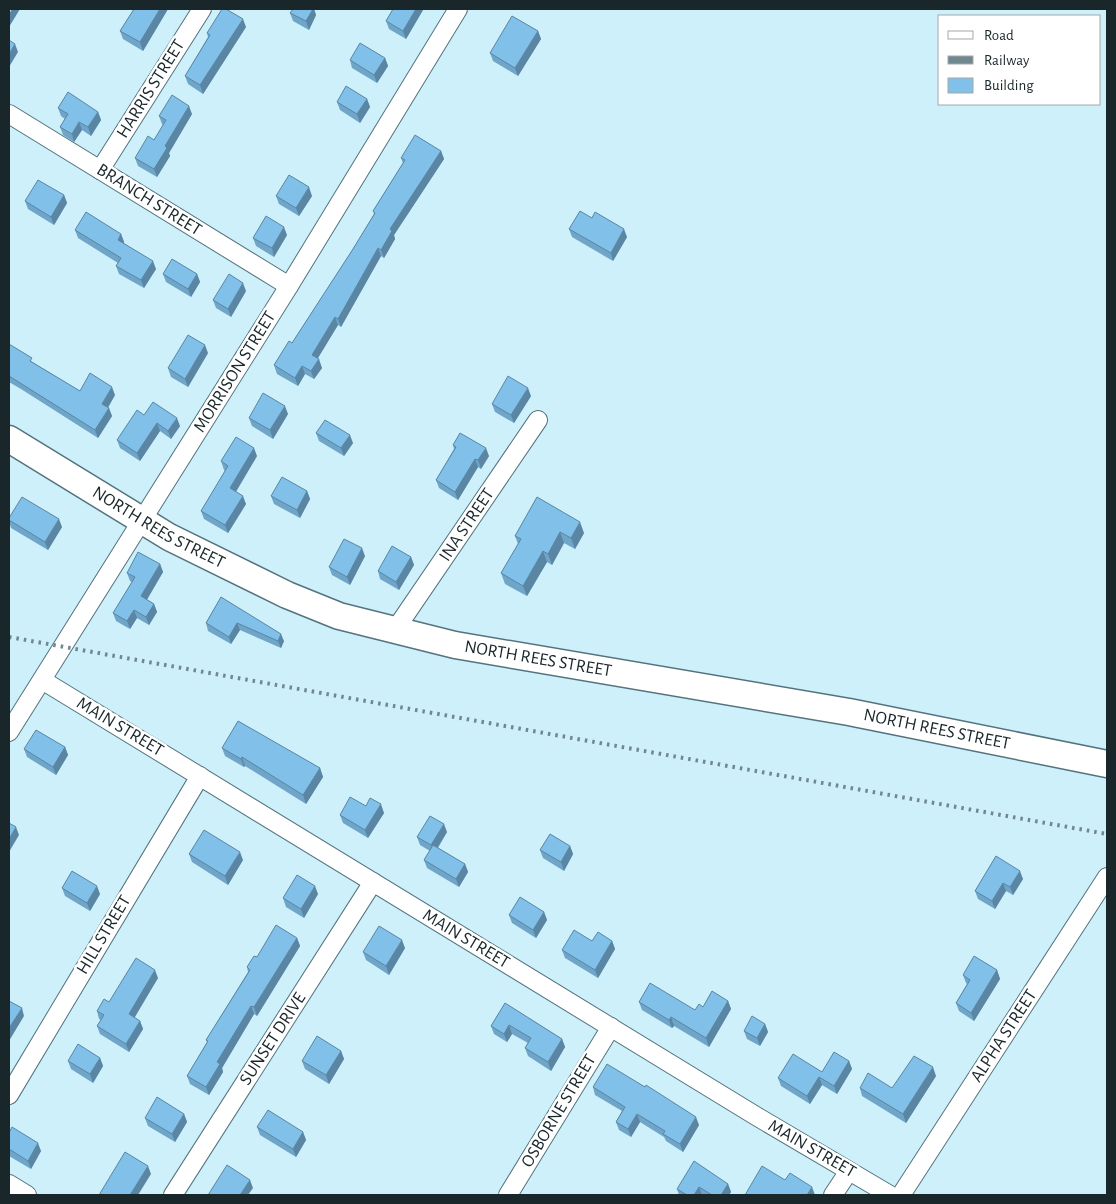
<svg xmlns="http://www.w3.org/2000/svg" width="1116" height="1204" font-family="'Alegreya Sans',sans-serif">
	<rect width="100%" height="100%" fill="#cdf0fb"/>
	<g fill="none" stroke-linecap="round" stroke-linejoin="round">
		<g stroke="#54737d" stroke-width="20">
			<g id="minor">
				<polyline points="9,114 289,286"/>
				<polyline points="100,170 202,9"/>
				<polyline points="395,630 538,420"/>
				<polyline points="42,680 756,1116 890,1195"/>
				<polyline points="9,732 289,286 458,9"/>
				<polyline points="9,1095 200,776"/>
				<polyline points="9,1184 27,1195"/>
				<polyline points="173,1195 373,882"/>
				<polyline points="508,1195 611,1027"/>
				<polyline points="833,1195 849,1171"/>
				<polyline points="901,1195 1107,877"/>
			</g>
		</g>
		<g stroke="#54737d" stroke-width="29">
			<g id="primary">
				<path id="s1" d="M9,439L169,537L287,595L339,616L455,645L849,712L1107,764"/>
			</g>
		</g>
		<use href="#minor" stroke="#fff" stroke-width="18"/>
		<use href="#primary" stroke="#fff" stroke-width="26"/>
		<polyline stroke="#6f878e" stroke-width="4" stroke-dasharray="2.5 5" stroke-linecap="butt" points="9,637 1107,834"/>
	</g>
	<g fill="#6ea5c8">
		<polygon points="134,9 168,9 143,51 123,39 120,31"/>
		<polygon points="293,9 314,9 316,15 309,30 293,21 290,13"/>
		<polygon points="393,9 423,9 423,10 406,39 389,29 386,21"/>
		<polygon points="246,27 203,94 188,84 185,76 208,37 207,33"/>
		<polygon points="538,31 541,39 518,76 493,61 490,53"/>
		<polygon points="385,58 388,66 377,83 352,68 350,60"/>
		<polygon points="367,99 370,107 360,123 340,110 337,102"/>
		<polygon points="58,108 98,112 101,120 91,136 82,130 74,142 63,135 60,127 65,119 61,116"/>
		<polygon points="192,114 169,153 170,156 157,177 138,166 135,158 154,140 163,125 162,124 159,116"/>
		<polygon points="441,151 444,159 394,235 395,239 384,258 381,256 341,327 338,325 317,359 322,368 314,379 305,374 298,386 277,374 274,365 292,343 353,249 374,214 373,211 403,163 401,158"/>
		<polygon points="64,195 67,203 54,225 28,209 25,201"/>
		<polygon points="276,196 312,196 299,216 279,204"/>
		<polygon points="592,218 627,237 613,261 572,237 569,229"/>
		<polygon points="75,230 121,234 124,242 124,243 156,269 144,288 119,274 116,266 118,263 78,238"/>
		<polygon points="287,235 274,257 256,246 253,238"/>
		<polygon points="163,274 197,274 200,282 191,297 166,282"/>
		<polygon points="246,291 231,317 216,308 213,300"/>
		<polygon points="9,344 34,363 80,391 115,395 108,408 112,416 98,438 21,389 9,382"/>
		<polygon points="208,353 188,387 171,377 168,368"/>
		<polygon points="531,396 514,423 495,412 492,404"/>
		<polygon points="288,414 273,439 252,426 249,418"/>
		<polygon points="144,415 180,426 171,439 160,431 140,461 120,448 117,440"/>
		<polygon points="316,433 353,443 344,456 319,441"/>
		<polygon points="453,445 489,456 481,469 478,467 458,500 439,488 436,480 454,449"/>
		<polygon points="257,456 236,492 246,504 228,533 204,519 201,511 225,471 224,470 221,461"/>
		<polygon points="307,491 310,499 300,518 274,504 271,496"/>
		<polygon points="537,497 584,533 575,549 564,543 552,565 547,562 527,596 505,584 501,573 518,544 515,536"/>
		<polygon points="9,518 62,527 48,550 11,528 9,521"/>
		<polygon points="365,556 350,585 332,575 329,567"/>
		<polygon points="411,557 414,565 399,590 380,579 378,571"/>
		<polygon points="160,564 163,572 147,600 154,604 157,612 149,625 137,618 130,629 116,621 113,613 132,582 130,581 127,573"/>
		<polygon points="221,597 284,641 281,648 240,630 231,644 208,631 206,623"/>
		<polygon points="65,747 68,755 56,775 27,757 24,749"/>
		<polygon points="222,748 320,768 323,777 306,804 245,766 244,767 225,756"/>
		<polygon points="366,806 384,813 368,838 343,823 340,815"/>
		<polygon points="447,832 438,848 465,864 468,872 459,887 427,868 424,860 430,851 420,845 417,837"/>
		<polygon points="570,846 573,854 564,871 543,858 540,850"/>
		<polygon points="189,854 243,860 228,885 192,862"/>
		<polygon points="996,856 1023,879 1013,895 1006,891 995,909 978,899 975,891"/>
		<polygon points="62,888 100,894 90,911 65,896"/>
		<polygon points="318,894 304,918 286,907 283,898"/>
		<polygon points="544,912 547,920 536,938 512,923 509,915"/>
		<polygon points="297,938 300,946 257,1016 254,1014 222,1068 223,1072 209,1095 190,1084 187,1076 207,1042 206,1040 248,972 247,967 257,957"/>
		<polygon points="612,941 615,949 598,978 565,958 562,950"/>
		<polygon points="405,948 389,975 366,960 363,952"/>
		<polygon points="997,970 1000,979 974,1021 959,1011 956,1003 967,984 966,983 963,975"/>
		<polygon points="158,978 134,1017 140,1021 143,1029 129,1052 100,1034 97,1026 101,1020 99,1019 97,1011 109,1002"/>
		<polygon points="728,1001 731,1009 709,1047 674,1026 672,1028 642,1010 639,1002 695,1010 703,1007"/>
		<polygon points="505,1003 562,1039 565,1047 551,1071 528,1056 525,1048 528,1043 512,1034 507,1042 494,1034 491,1026"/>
		<polygon points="765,1024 768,1032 760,1046 747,1039 744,1031"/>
		<polygon points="341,1051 344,1059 329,1084 305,1069 302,1061"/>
		<polygon points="100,1058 103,1066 93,1083 71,1069 68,1061"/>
		<polygon points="849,1061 852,1069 837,1094 822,1085 810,1104 781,1086 778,1078 822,1072"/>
		<polygon points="936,1076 906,1123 862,1096 860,1088 892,1088"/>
		<polygon points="593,1087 699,1125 683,1152 666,1141 664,1137 640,1122 631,1137 619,1130 616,1122 622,1111 595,1095"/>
		<polygon points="184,1114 187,1122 175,1142 148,1126 145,1118"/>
		<polygon points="257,1127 303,1132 306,1140 296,1157 260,1135"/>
		<polygon points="9,1133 41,1151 31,1169 9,1156"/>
		<polygon points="728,1184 731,1192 729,1195 679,1195 677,1189"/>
	</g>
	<g fill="#5a86a3">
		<polygon points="12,9 20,9 9,27 9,14"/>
		<polygon points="160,9 168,9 143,51 140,42"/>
		<polygon points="313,9 314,9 316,15 309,30 306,21"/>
		<polygon points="416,9 423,9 423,10 406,39 403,31"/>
		<polygon points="243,19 246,27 203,94 200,85"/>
		<polygon points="538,31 541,39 518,76 515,68"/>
		<polygon points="15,44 18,52 9,67 9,54"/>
		<polygon points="385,58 388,66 377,83 374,75"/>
		<polygon points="367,99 370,107 360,123 357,114"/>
		<polygon points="189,106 192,114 169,153 170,156 157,177 154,169 165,146"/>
		<polygon points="98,112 101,120 91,136 88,127"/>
		<polygon points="79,122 82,130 74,142 72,134"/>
		<polygon points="441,151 444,159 394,235 395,239 384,258 381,250 390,229"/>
		<polygon points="309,187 312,196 299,216 296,208"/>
		<polygon points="64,195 67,203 54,225 51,217"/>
		<polygon points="284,227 287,235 274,257 272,248"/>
		<polygon points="624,229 627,237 613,261 611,253"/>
		<polygon points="121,234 124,242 121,248 118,240"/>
		<polygon points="378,248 381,256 341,327 338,319"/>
		<polygon points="153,261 156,269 144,288 141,280"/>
		<polygon points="197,274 200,282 191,297 188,289"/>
		<polygon points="243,283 246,291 231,317 228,309"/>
		<polygon points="335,317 338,325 315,363 312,355"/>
		<polygon points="205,345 208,353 188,387 185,379"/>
		<polygon points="319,359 322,368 314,379 311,371"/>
		<polygon points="302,366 305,374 298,386 295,378"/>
		<polygon points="112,387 115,395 105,412 102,404"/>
		<polygon points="528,388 531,396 514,423 511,415"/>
		<polygon points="285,406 288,414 273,439 270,430"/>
		<polygon points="109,408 112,416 98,438 95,430"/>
		<polygon points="177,418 180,426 171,439 168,431"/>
		<polygon points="157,423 160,431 140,461 137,453"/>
		<polygon points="350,435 353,443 344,456 341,448"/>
		<polygon points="254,448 257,456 233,496 230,488"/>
		<polygon points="486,448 489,456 481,469 478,460"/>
		<polygon points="475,459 478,467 458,500 455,492"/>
		<polygon points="307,491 310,499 300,518 297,510"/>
		<polygon points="243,496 246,504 228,533 225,525"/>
		<polygon points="59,519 62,527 48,550 45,542"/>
		<polygon points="580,522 584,533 575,549 571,538"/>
		<polygon points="560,532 564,543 552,565 548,554"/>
		<polygon points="362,548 365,556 350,585 347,577"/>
		<polygon points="543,551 547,562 527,596 523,586"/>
		<polygon points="411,557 414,565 399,590 396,582"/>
		<polygon points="160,564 163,572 144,604 141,596"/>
		<polygon points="154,604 157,612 149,625 146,617"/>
		<polygon points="134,610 137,618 130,629 127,621"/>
		<polygon points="237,623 240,630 231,644 229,637"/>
		<polygon points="281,634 284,641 281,648 278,641"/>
		<polygon points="65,747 68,755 56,775 53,767"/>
		<polygon points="242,757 245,766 244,767 241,759"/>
		<polygon points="320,768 323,777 306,804 303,795"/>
		<polygon points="381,804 384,813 368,838 365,830"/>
		<polygon points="444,824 447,832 434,853 431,845"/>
		<polygon points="16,827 19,835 9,852 9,839"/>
		<polygon points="570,846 573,854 564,871 561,862"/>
		<polygon points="240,852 243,860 228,885 225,876"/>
		<polygon points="465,864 468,872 459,887 456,879"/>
		<polygon points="1020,871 1023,879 1013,895 1010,887"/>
		<polygon points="1003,883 1006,891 995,909 992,901"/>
		<polygon points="97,886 100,894 90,911 87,903"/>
		<polygon points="315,886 318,894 304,918 301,909"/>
		<polygon points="544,912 547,920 536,938 533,930"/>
		<polygon points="297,938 300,946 257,1016 254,1007"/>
		<polygon points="402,940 405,948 389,975 386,966"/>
		<polygon points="612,941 615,949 598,978 595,970"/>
		<polygon points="155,970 158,978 132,1022 129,1014"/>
		<polygon points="997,970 1000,979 974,1021 971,1013"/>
		<polygon points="728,1001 731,1009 709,1047 706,1038"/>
		<polygon points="251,1006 254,1014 222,1068 223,1072 209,1095 206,1087 217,1062"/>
		<polygon points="22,1008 24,1016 9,1041 9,1028"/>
		<polygon points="671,1017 674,1026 672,1028 669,1020"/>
		<polygon points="140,1021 143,1029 129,1052 126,1044"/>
		<polygon points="765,1024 768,1032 760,1046 757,1038"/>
		<polygon points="509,1025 512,1034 507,1042 504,1034"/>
		<polygon points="562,1039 565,1047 551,1071 548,1062"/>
		<polygon points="341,1051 344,1059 329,1084 326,1075"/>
		<polygon points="100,1058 103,1066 93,1083 90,1074"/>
		<polygon points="849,1061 852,1069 837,1094 834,1086"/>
		<polygon points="933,1067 936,1076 906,1123 903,1114"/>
		<polygon points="819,1077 822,1085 810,1104 807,1096"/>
		<polygon points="184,1114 187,1122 175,1142 172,1134"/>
		<polygon points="637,1114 640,1122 631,1137 628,1129"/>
		<polygon points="696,1117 699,1125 683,1152 680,1144"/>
		<polygon points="303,1132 306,1140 296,1157 293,1149"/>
		<polygon points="38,1143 41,1151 31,1169 28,1161"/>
		<polygon points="148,1166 151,1174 138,1195 130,1195"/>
		<polygon points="250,1180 253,1188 248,1195 240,1195"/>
		<polygon points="728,1184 731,1192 729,1195 721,1195"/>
		<polygon points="699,1187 702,1195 694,1195"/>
		<polygon points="812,1187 815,1195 807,1195"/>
	</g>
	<g fill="#80c0e9" stroke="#5a86a3">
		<polygon points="134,9 160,9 140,42 120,31"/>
		<polygon points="222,9 226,9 243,19 200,85 185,76 210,35 207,33"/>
		<polygon points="293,9 313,9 306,21 290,13"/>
		<polygon points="393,9 416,9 403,31 386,21"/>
		<polygon points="512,16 538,31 515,68 490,53"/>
		<polygon points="9,40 15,44 9,54"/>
		<polygon points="360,43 385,58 374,75 350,60"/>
		<polygon points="346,86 367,99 357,114 337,102"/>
		<polygon points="68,92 98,112 88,127 79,122 72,134 60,127 68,114 58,108"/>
		<polygon points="172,95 189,106 165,146 167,148 154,169 135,158 148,136 154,140 166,120 159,116"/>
		<polygon points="415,135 441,151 390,229 392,231 381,250 378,248 338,319 335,317 312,355 319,359 311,371 302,366 295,378 274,365 289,341 292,343 353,249 375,213 373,211 405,160 401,158"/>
		<polygon points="289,175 309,187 296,208 276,196"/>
		<polygon points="38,180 64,195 51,217 25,201"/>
		<polygon points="580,211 592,218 595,212 624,229 611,253 569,229"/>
		<polygon points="86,212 121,234 118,240 153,261 141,280 116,266 121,258 75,230"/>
		<polygon points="266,216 284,227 272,248 253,238"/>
		<polygon points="172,259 197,274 188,289 163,274"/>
		<polygon points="229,274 243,283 228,309 213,300"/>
		<polygon points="188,335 205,345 185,379 168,368"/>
		<polygon points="9,344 32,358 30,361 80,391 90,373 112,387 102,404 109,408 95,430 9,376"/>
		<polygon points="508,376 528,388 511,415 492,404"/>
		<polygon points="263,393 285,406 270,430 249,418"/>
		<polygon points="153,402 177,418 168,431 157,423 137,453 117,440 137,410 144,415"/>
		<polygon points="325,420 350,435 341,448 316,433"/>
		<polygon points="460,433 486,448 478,460 475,459 455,492 436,480 456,447 453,445"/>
		<polygon points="236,437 254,448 230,488 243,496 225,525 201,511 228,466 221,461"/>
		<polygon points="282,477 307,491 297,510 271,496"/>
		<polygon points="22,497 59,519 45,542 9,520 9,518"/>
		<polygon points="537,497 580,522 571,538 560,532 548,554 543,551 523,586 501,573 521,539 515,536"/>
		<polygon points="344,539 362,548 347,577 329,567"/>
		<polygon points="392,546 411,557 396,582 378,571"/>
		<polygon points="138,552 160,564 141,596 154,604 146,617 134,610 127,621 113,613 135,577 127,573"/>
		<polygon points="221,597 281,634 278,641 237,623 229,637 206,623"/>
		<polygon points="238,721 320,768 303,795 242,757 241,759 222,748"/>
		<polygon points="36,730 65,747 53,767 24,749"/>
		<polygon points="350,797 366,806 370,798 381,804 365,830 340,815"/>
		<polygon points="430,816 444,824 431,845 417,837"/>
		<polygon points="9,823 16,827 9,839"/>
		<polygon points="204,830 240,852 225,876 189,854"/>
		<polygon points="550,834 570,846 561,862 540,850"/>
		<polygon points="433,845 465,864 456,879 424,860"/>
		<polygon points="996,856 1020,871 1010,887 1003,883 992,901 975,891"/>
		<polygon points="72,871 97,886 87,903 62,888"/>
		<polygon points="297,875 315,886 301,909 283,898"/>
		<polygon points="520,897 544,912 533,930 509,915"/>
		<polygon points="276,925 297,938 254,1007 251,1006 217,1062 220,1064 206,1087 187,1076 208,1041 206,1040 250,970 247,967 254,956 257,957"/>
		<polygon points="379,926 402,940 386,966 363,952"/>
		<polygon points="574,930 592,941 598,932 612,941 595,970 562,950"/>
		<polygon points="974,956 997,970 971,1013 956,1003 970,980 963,975"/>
		<polygon points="136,958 155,970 129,1014 140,1021 126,1044 97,1026 104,1015 97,1011 104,999 109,1002"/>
		<polygon points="650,983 695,1010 699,1004 703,1007 712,991 728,1001 706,1038 671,1017 669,1020 639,1002"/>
		<polygon points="9,1001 22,1008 9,1028"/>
		<polygon points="505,1003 562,1039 548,1062 525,1048 531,1038 509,1025 504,1034 491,1026"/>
		<polygon points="752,1016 765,1024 757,1038 744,1031"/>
		<polygon points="317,1036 341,1051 326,1075 302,1061"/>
		<polygon points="78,1044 100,1058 90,1074 68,1061"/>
		<polygon points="834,1052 849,1061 834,1086 819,1077 807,1096 778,1078 793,1054 822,1072"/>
		<polygon points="914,1056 933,1067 903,1114 860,1088 868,1073 892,1088"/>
		<polygon points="607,1064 645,1087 646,1085 696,1117 680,1144 663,1134 665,1131 637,1114 628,1129 616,1122 625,1107 593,1087"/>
		<polygon points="157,1097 184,1114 172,1134 145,1118"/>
		<polygon points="268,1110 303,1132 293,1149 257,1127"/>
		<polygon points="12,1127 38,1143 28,1161 9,1149 9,1133"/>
		<polygon points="125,1152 148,1166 130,1195 99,1195"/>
		<polygon points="694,1161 728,1184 721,1195 712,1195 699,1187 694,1195 687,1195 677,1189"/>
		<polygon points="227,1165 250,1180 240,1195 208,1195"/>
		<polygon points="762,1166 785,1180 790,1173 812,1187 807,1195 745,1195"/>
	</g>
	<g text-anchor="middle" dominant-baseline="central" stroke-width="5" stroke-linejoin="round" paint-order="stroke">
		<g font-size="18" fill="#19262a" stroke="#fff">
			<text transform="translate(151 89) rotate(-58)">HARRIS STREET</text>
			<text transform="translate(149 200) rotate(32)">BRANCH STREET</text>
			<text transform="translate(235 372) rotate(-58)">MORRISON STREET</text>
			<text transform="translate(467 525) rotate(-56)">INA STREET</text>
			<text stroke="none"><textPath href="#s1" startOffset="174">NORTH REES STREET</textPath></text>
			<text stroke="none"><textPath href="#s1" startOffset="579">NORTH REES STREET</textPath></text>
			<text transform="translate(120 727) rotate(31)">MAIN STREET</text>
			<text stroke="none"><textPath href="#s1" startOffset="984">NORTH REES STREET</textPath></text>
			<text transform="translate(104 935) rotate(-59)">HILL STREET</text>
			<text transform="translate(466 939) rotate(31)">MAIN STREET</text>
			<text transform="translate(1004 1036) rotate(-57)">ALPHA STREET</text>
			<text transform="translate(273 1039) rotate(-57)">SUNSET DRIVE</text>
			<text transform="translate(559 1111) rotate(-59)">OSBORNE STREET</text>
			<text transform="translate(812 1149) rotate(30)">MAIN STREET</text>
		</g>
	</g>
	<rect width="1116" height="1204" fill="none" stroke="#19262a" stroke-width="20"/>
	<rect x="938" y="15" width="162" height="90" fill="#ffffff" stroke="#a3a8aa"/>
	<rect x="948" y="31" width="25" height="8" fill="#ffffff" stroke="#a3a8aa"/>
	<text x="984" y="40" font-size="15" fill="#19262a">Road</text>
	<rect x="948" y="56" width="25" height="8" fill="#6f878e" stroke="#a3a8aa"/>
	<text x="984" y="65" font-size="15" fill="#19262a">Railway</text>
	<rect x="948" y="78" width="25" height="15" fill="#80c0e9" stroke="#a3a8aa"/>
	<text x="984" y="90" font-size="15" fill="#19262a">Building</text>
</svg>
